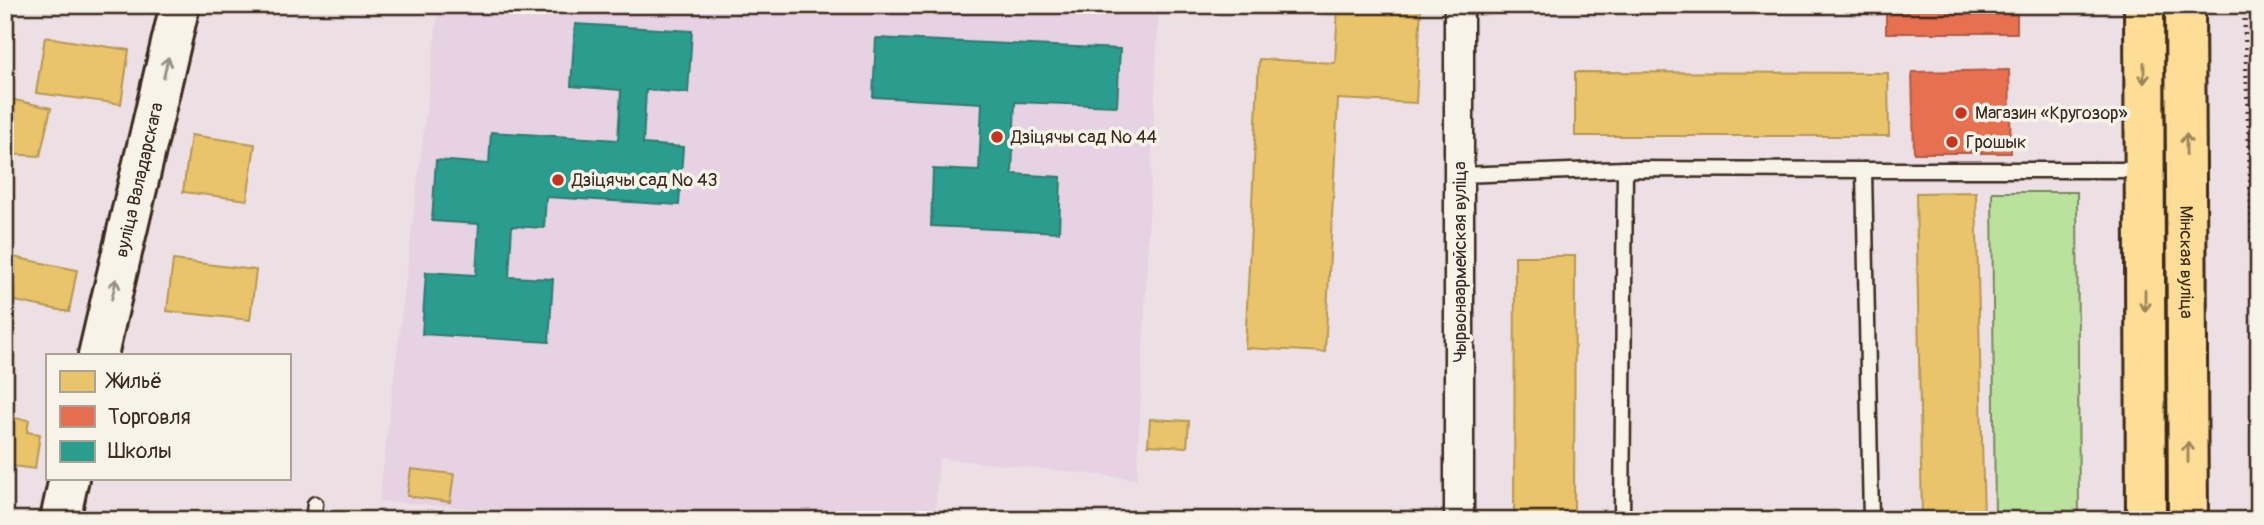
<svg xmlns="http://www.w3.org/2000/svg" width="2264" height="525" font-family="Pangolin,sans-serif">
	<rect width="100%" height="100%" fill="#ede0e5"/>
	<filter id="ink" filterUnits="userSpaceOnUse"><feTurbulence type="fractalNoise" baseFrequency=".0143" numOctaves="2"/><feDisplacementMap in="SourceGraphic" scale="14" xChannelSelector="R" yChannelSelector="G"/><feConvolveMatrix kernelMatrix="1 2 1 2 8 2 1 2 1" color-interpolation-filters="sRGB"/></filter>
	<g filter="url(#ink)">
		<polygon fill="#e6d2e3" points="439,5 1159,5 1137,479 939,458 935,520 626,520 379,501"/>
		<polygon fill="#bae29d" stroke="#7a865e" stroke-width="2" points="1992,192 2077,192 2079,520 1995,520"/>
		<g fill="#e9c46a" stroke="#b59653" stroke-width="2">
			<polygon points="1338,5 1421,5 1416,103 1338,99 1325,352 1245,348 1259,59 1335,63"/>
			<polygon points="45,37 129,50 121,104 36,93"/>
			<polygon points="1575,72 1888,73 1889,136 1575,136"/>
			<polygon points="5,98 51,108 40,156 5,154"/>
			<polygon points="191,135 255,144 247,200 183,192"/>
			<polygon points="1976,192 1984,520 1922,520 1916,193"/>
			<polygon points="8,256 77,270 69,312 5,299 5,271"/>
			<polygon points="1515,256 1575,256 1574,520 1514,520"/>
			<polygon points="173,260 256,270 250,320 167,311"/>
			<polygon points="5,417 29,420 27,432 40,434 35,469 5,465"/>
			<polygon points="1150,419 1189,421 1187,447 1148,445"/>
			<polygon points="411,469 454,474 450,502 407,496"/>
		</g>
		<g fill="#e76f51" stroke="#b35a42" stroke-width="2">
			<rect x="1886" y="5" width="131" height="28"/>
			<polygon points="2009,70 2011,153 1914,153 1912,72"/>
		</g>
		<g fill="#2a9d8f" stroke="#2f7a6d" stroke-width="2">
			<polygon points="575,24 692,31 688,93 646,90 643,144 683,147 679,205 546,197 544,228 512,226 509,277 553,279 549,342 422,334 426,272 476,275 479,224 432,221 436,160 489,164 491,132 618,140 621,90 571,86"/>
			<polygon points="876,38 1120,49 1117,106 1015,102 1012,174 1061,177 1059,232 931,226 933,169 979,171 982,103 873,97"/>
		</g>
		<g fill="none" stroke-linecap="round" stroke-linejoin="round">
			<g stroke="#3b2a1e" stroke-width="19">
				<g id="lane">
					<polyline points="1460,175 1625,169 1864,170"/>
					<polyline points="313,520 315,504"/>
					<polyline points="1622,520 1625,169"/>
					<polyline points="1871,520 1864,170 2143,170"/>
				</g>
			</g>
			<g stroke="#3b2a1e" stroke-width="33">
				<polyline id="street" points="1459,520 1459,5"/>
			</g>
			<g stroke="#3b2a1e" stroke-width="44">
				<g id="secondary">
					<path id="s1" d="M98,355L180,5"/>
					<polyline points="60,520 69,478"/>
				</g>
			</g>
			<g stroke="#3b2a1e" stroke-width="44">
				<g id="primary">
					<polyline points="2144,5 2146,520"/>
					<path id="s2" d="M2185,5L2188,520"/>
				</g>
			</g>
			<polyline stroke="#3b2a1e" stroke-width="4.5" stroke-dasharray="2 5" stroke-linecap="butt" points="2244,5 2256,341 2254,520"/>
			<use href="#lane" stroke="#f7f3e8" stroke-width="14"/>
			<use href="#street" stroke="#f7f3e8" stroke-width="28"/>
			<use href="#secondary" stroke="#f7f3e8" stroke-width="38"/>
			<use href="#primary" stroke="#fedd96" stroke-width="38"/>
		</g>
		<defs><path id="oneway-shaft" d="M-6 0H5M1.5-3L5.5 0L1.5 3" fill="none" stroke-width="1.6" stroke-linecap="round" stroke-linejoin="round" transform="scale(1.75)"/></defs>
		<g stroke="#998e83">
			<use href="#oneway-shaft" transform="translate(166 67) rotate(-77)"/>
			<use href="#oneway-shaft" transform="translate(114 289) rotate(-77)"/>
		</g>
		<g stroke="#9c845a">
			<use href="#oneway-shaft" transform="translate(2144 73) rotate(90)"/>
			<use href="#oneway-shaft" transform="translate(2186 144) rotate(-90)"/>
			<use href="#oneway-shaft" transform="translate(2145 301) rotate(90)"/>
			<use href="#oneway-shaft" transform="translate(2188 452) rotate(-90)"/>
		</g>
	</g>
	<g fill="#c8321e" stroke="#f7f3e8" stroke-width="2.5">
		<circle cx="1961" cy="113" r="7"/>
		<circle cx="997" cy="137" r="7"/>
		<circle cx="1952" cy="142" r="7"/>
		<circle cx="558" cy="180" r="7"/>
	</g>
	<g text-anchor="middle" dominant-baseline="central" stroke-width="7" stroke-linejoin="round" paint-order="stroke">
		<g font-size="18" fill="#3b2a1e" stroke="#f7f3e8" text-anchor="start">
			<text x="1975" y="113">Магазин «Кругозор»</text>
			<text x="1011" y="137">Дзіцячы сад № 44</text>
			<text x="1966" y="142">Грошык</text>
			<text x="572" y="180">Дзіцячы сад № 43</text>
		</g>
		<g font-size="18" fill="#3b2a1e" stroke="#f7f3e8">
			<text stroke="none"><textPath href="#s1" startOffset="180">вуліца Валадарскага</textPath></text>
			<text transform="translate(1460 262) rotate(-90)">Чырвонаармейская вуліца</text>
			<text stroke="none"><textPath href="#s2" startOffset="257">Мінская вуліца</textPath></text>
		</g>
	</g>
	<rect width="2264" height="525" fill="none" stroke="#f7f3e8" stroke-width="28"/>
	<rect x="14" y="14" width="2236" height="497" fill="none" stroke="#3b2a1e" stroke-width="2.5" filter="url(#ink)"/>
	<rect x="46" y="354" width="245" height="126" fill="#f7f3e8" stroke="#aca397" stroke-width="2"/>
	<rect x="60" y="371" width="35" height="21" fill="#e9c46a" stroke="#aca397" stroke-width="2"/>
	<text x="108" y="388" font-size="21" fill="#3b2a1e">Жильё</text>
	<rect x="60" y="406" width="35" height="21" fill="#e76f51" stroke="#aca397" stroke-width="2"/>
	<text x="108" y="424" font-size="21" fill="#3b2a1e">Торговля</text>
	<rect x="60" y="441" width="35" height="21" fill="#2a9d8f" stroke="#aca397" stroke-width="2"/>
	<text x="108" y="458" font-size="21" fill="#3b2a1e">Школы</text>
</svg>
